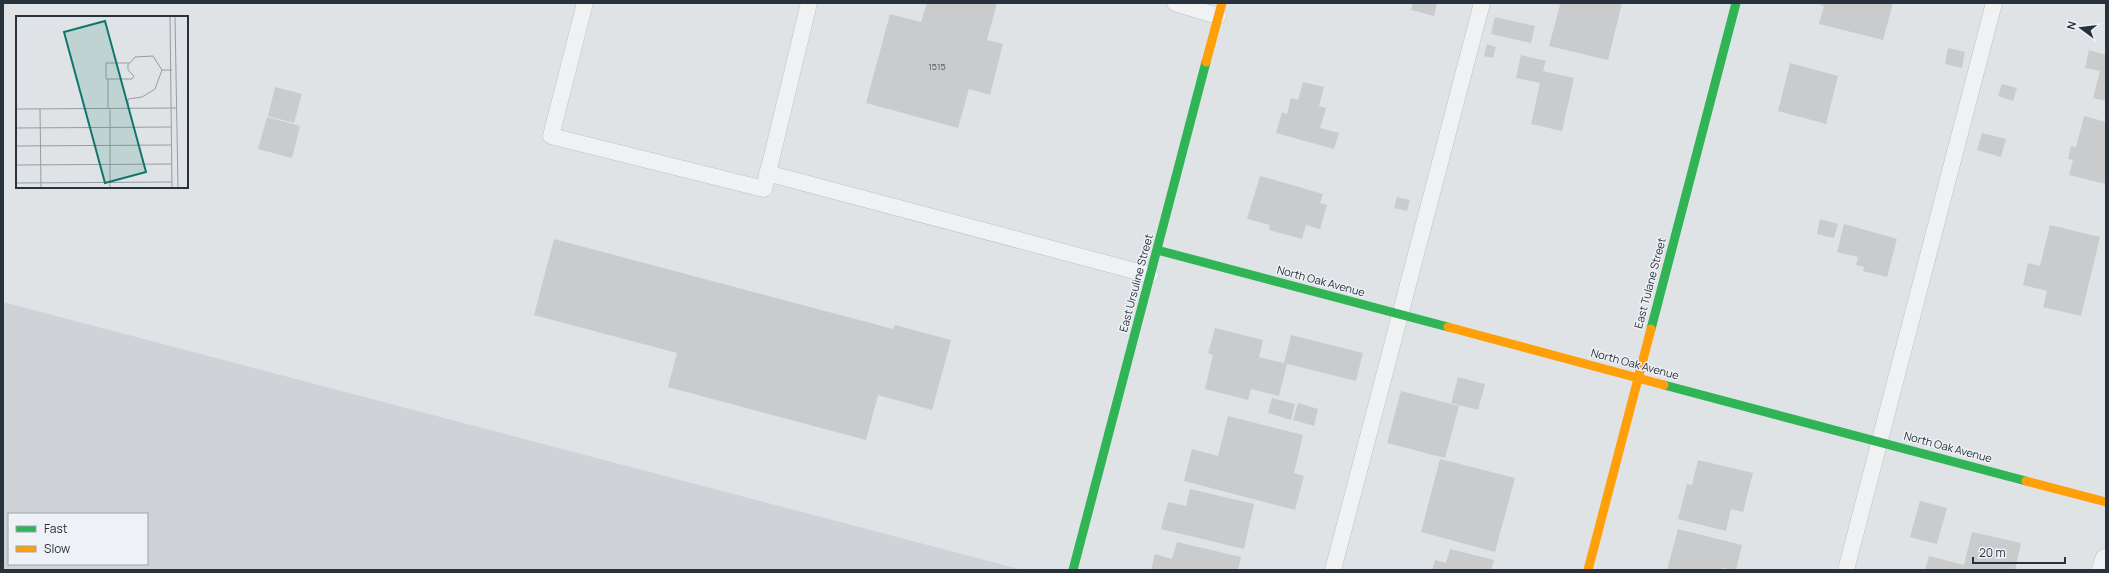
<svg xmlns="http://www.w3.org/2000/svg" width="2109" height="573" font-family="Manrope,sans-serif">
<style>
.built{fill:#cfd3d8;fill-rule:evenodd}
.building{fill:#c9cbcd}
.lines{fill:none;stroke-linecap:round;stroke-linejoin:round}
.lane-casing{stroke:#bec1c3;stroke-width:17}
.street-casing{stroke:#bec1c3;stroke-width:23}
.lane{stroke:#f0f1f2;stroke-width:16}
.street{stroke:#f0f1f2;stroke-width:22}
.fast{stroke:#30b455;stroke-width:9}
.slow{stroke:#ff9f0a;stroke-width:9}
.labels{text-anchor:middle;stroke-width:3;stroke-linejoin:round;paint-order:stroke}
.number-label{font-size:9px;fill:#515962}
.street-label{font-size:11px;fill:#28323d;stroke:#eef1f5}
.inset-road{fill:none;stroke:#969ca2;stroke-width:1}
.view{fill:#0f766e;fill-opacity:0.15;stroke:#0f766e;stroke-width:2}
.inset-edge{fill:none;stroke:#28323d;stroke-width:2}
</style>
<rect width="100%" height="100%" fill="#e0e3e5"/>
<path class="built" d="M3,302L1023,570H3ZM9,514H147V564H9Z"/>
<path class="building" d="M927,3H997L987,40L1003,44L990,95L969,89L958,128L866,103L890,14L921,22Z
M1413,3H1437L1434,16L1411,10Z
M1553,3H1622L1608,60L1549,46L1560,5Z
M1821,3H1893L1883,40L1819,24L1824,6L1820,5Z
M1495,17L1535,26L1531,43L1491,34Z
M1487,44L1496,47L1493,58L1484,56Z
M1948,48L1965,52L1962,68L1945,64Z
M2089,50L2106,55V101L2093,98L2100,71L2085,68Z
M1521,55L1546,61L1543,71L1574,78L1562,131L1531,124L1540,83L1516,78Z
M1790,63L1838,76L1826,124L1778,111Z
M1303,82L1324,87L1319,106L1326,108L1320,128L1339,133L1334,149L1276,133L1282,112L1287,114L1291,98L1298,100Z
M2002,84L2017,88L2013,101L1998,96Z
M275,87L302,94L294,123L268,116Z
M2084,116L2106,122V184L2069,175L2073,160L2068,159L2071,146L2076,147Z
M267,117L300,126L292,158L258,149Z
M1982,133L2006,139L2001,157L1977,150Z
M1260,176L1323,194L1320,203L1327,205L1320,229L1306,225L1302,239L1269,230L1270,225L1247,219Z
M1397,197L1410,200L1407,211L1394,208Z
M1820,219L1838,224L1834,238L1817,234Z
M1844,224L1897,239L1887,277L1863,271L1864,267L1856,265L1858,257L1837,252Z
M2050,225L2100,237L2081,316L2043,307L2047,291L2023,285L2028,263L2040,266Z
M554,239L893,329L895,325L951,340L932,410L878,395L866,440L668,387L677,353L534,315Z
M1215,328L1263,340L1259,357L1287,364L1279,396L1251,389L1248,400L1205,389L1213,355L1208,353Z
M1291,335L1363,353L1356,381L1284,363Z
M1458,377L1485,384L1478,410L1451,403Z
M1401,391L1459,406L1445,458L1387,443Z
M1272,398L1295,404L1291,420L1268,413Z
M1298,403L1318,409L1314,426L1293,420Z
M1228,416L1303,435L1294,473L1304,476L1295,510L1184,481L1192,449L1218,456Z
M1440,459L1515,478L1495,552L1421,532Z
M1698,460L1753,473L1743,512L1731,509L1726,531L1678,519L1687,484L1692,485Z
M1190,489L1254,504L1244,549L1161,529L1168,502L1186,506Z
M1920,501L1947,508L1937,544L1910,537Z
M1678,529L1742,545L1736,570L1722,568V570H1667Z
M1972,532L2021,543L2015,570H1925L1929,556L1964,565Z
M1177,542L1241,557L1238,570H1151L1155,554L1172,559Z
M1450,549L1494,560L1491,570H1432L1435,560L1446,563Z"/>
<g class="lines">
<defs>
<path id="lane" d="M585,3L551,136L764,189L809,3
M1175,3L1218,16
M767,173L1150,275
M1333,570L1482,3
M1846,570L1994,3"/>
<path id="street" d="M2103,570L2106,560"/>
</defs>
<use href="#lane" class="lane-casing"/>
<use href="#street" class="street-casing"/>
<use href="#lane" class="lane"/>
<use href="#street" class="street"/>
<path class="fast" d="M1157,250L1448,327
M1651,329L1736,3
M1664,385L2026,481
M1073,570L1206,62"/>
<path class="slow" d="M1206,62L1222,3
M1448,327L1664,385
M2026,481L2106,502
M1588,570L1651,329"/>
</g>
<g class="labels">
<g class="number-label">
<text x="937" y="70">1515</text>
</g>
<g class="street-label">
<text transform="translate(1321 281) rotate(15)" y="4">North Oak Avenue</text>
<text transform="translate(1136 283) rotate(-75)" y="4">East Ursuline Street</text>
<text transform="translate(1650 283) rotate(-75)" y="4">East Tulane Street</text>
<text transform="translate(1635 364) rotate(15)" y="4">North Oak Avenue</text>
<text transform="translate(1948 447) rotate(15)" y="4">North Oak Avenue</text>
</g>
</g>
<g transform="translate(16 16)">
<rect width="172" height="172" fill="#e0e3e5"/>
<path class="inset-road" d="M154,0L156,172M159,0L162,172M112,47V54L118,60L116,63H90V47H114L119,41L137,40L146,54H156M92,63V93M0,93L161,92M24,93L25,172M94,93V172M112,93V83L126,81L139,73L146,54M0,112L156,111M0,130L156,129M0,149L156,148M0,167L156,166"/>
<path class="view" d="M89,5L130,156L89,167L48,16Z"/>
<rect width="172" height="172" class="inset-edge"/>
</g>
<rect width="2109" height="573" fill="none" stroke="#28323d" stroke-width="8"/>
<rect x="8" y="513" width="140" height="52" fill="#eef1f5" stroke="#9fa5ab"/>
<rect x="16" y="526" width="20" height="6" fill="#30b455" stroke="#9fa5ab"/>
<text x="44" y="533" font-size="12" fill="#28323d">Fast</text>
<rect x="16" y="546" width="20" height="6" fill="#ff9f0a" stroke="#9fa5ab"/>
<text x="44" y="553" font-size="12" fill="#28323d">Slow</text>
<g transform="translate(2081 28) rotate(285)" stroke="#eef1f5" stroke-width="3" paint-order="stroke">
<path d="M0-3L7 15L0 10L-7 15Z" fill="#28323d"/>
<text y="-6" font-size="11" font-weight="bold" text-anchor="middle" fill="#28323d">N</text>
</g>
<path d="M1973 557v6h92v-6" fill="none" stroke="#28323d" stroke-width="2"/>
<text x="1979" y="557" font-size="12" fill="#28323d" stroke="#eef1f5" stroke-width="3" paint-order="stroke">20 m</text>
</svg>
